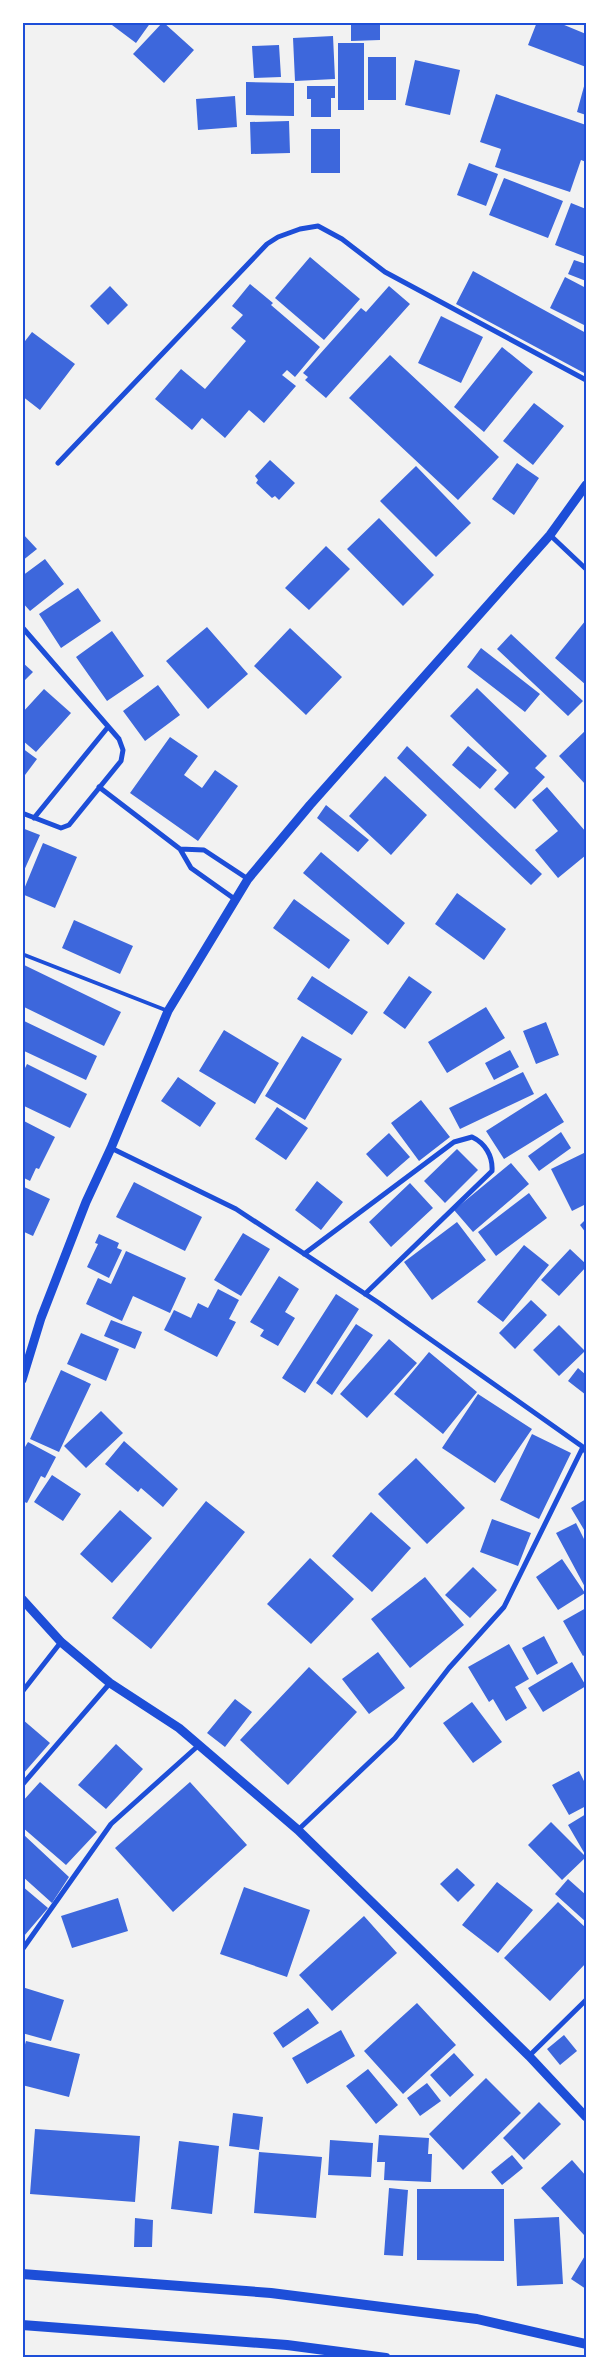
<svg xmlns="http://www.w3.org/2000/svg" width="609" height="2380" font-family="Montserrat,sans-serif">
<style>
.building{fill:#3d67dc}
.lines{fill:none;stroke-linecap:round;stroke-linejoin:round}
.service{stroke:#1d4ed8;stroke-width:4}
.minor{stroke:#1d4ed8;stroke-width:5}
.tertiary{stroke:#1d4ed8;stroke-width:9}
.secondary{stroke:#1d4ed8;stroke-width:10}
.neatline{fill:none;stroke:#1d4ed8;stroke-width:2}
</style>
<rect width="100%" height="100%" fill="#f2f2f2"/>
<path class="building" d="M108,22H151L136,43Z
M163,22L194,50L164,83L133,54Z
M351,22H380V40L351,41Z
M537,22H557L586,34V67L528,45Z
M333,36L335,79L295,81L293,38Z
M338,43H364V110H338Z
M279,45L281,77L254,78L252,46Z
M368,57H396V100H368Z
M415,60L460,70L450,115L405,105Z
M586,79V115L577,112Z
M246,82L294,83V116L246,115Z
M307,86H335V98H331V117H311V99H307Z
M496,94L586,125L584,139L586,140V162L581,160L570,192L495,167L501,149L480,142Z
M235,96L237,127L198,130L196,99Z
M289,121L290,153L251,154L250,122Z
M311,129H340V173H311Z
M469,163L498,174L486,206L457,195Z
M504,178L563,201L548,238L489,215Z
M571,203L586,209V257L555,245Z
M310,257L360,299L324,340L275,298Z
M574,260L586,264V281L568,274Z
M473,271L586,333V374L456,304Z
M565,277L586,288V326L550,308Z
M250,284L273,303L271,305L320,347L295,377L287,370L282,375L296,386L264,423L249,410L225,438L202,418L192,430L155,399L181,369L205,389L246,341L231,328L243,315L232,306Z
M110,286L128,305L108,325L90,306Z
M389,286L410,304L326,398L305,380L308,377L303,373L361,308L366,312Z
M441,316L483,337L461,383L418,363Z
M32,332L75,364L40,410L22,396V345Z
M502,347L533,372L484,432L454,407Z
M390,355L499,457L458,500L349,398Z
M534,403L564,426L533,465L503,441Z
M270,460L295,483L279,500L275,496L272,498L256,483L258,480L255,476Z
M517,463L539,478L514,515L492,499Z
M416,466L471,523L436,557L380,501Z
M379,518L434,575L403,606L347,549Z
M22,533L37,549L22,561Z
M326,546L350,569L309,610L285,588Z
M45,559L64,584L30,611L22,602V576Z
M78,588L101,621L61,648L39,614Z
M586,620V685L555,658Z
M207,627L248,674L208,709L166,661Z
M290,628L342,677L306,715L254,666Z
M112,631L144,676L107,701L76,657Z
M511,634L583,701L568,716L497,649Z
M481,648L540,694L525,712L467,667Z
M22,662L33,672L22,683Z
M158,685L180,715L145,741L123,711Z
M477,688L547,756L535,768L545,777L515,809L494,789L509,773L450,716Z
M44,689L71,713L36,752L22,740V713Z
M586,730V785L559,756Z
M170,737L198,756L184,775L202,788L215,770L238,786L198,841L130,793Z
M407,746L542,874L531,885L397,758Z
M468,746L497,770L480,789L452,765Z
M22,748L37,759L22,779Z
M385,776L427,815L391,855L349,816Z
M547,787L586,832V855L558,878L535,850L558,831L532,800Z
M326,805L369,840L358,852L317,818Z
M22,828L40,835L22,875Z
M43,843L77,857L55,908L22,894Z
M321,852L405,923L388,945L303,873Z
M457,893L506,929L484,960L435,924Z
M294,899L350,940L329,969L273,928Z
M74,920L133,946L120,974L62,948Z
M22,964L121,1012L104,1046L22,1006Z
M312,976L368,1012L352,1035L297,999Z
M409,976L432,992L405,1029L383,1013Z
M486,1007L505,1038L447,1073L428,1042Z
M22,1020L97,1056L86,1080L22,1050Z
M546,1022L559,1055L536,1064L523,1031Z
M224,1030L279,1063L255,1104L199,1071Z
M302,1036L342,1059L305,1120L265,1096Z
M510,1050L519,1067L494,1080L485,1063Z
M27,1064L87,1094L70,1128L22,1105V1074Z
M523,1072L534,1094L460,1129L449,1108Z
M178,1077L216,1103L200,1127L161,1101Z
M546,1093L564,1122L504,1159L486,1131Z
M421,1100L450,1137L419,1161L391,1123Z
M277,1107L308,1128L286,1160L255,1139Z
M22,1120L55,1137L39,1169L36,1168L30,1181L22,1177Z
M561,1132L571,1148L539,1171L528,1156Z
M389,1133L410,1157L387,1177L366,1154Z
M457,1149L478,1170L445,1203L424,1181Z
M586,1152V1204L572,1211L551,1169Z
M511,1163L529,1184L473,1232L454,1210Z
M317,1181L343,1202L321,1230L295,1210Z
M134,1182L202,1217L185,1251L116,1217Z
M410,1183L433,1208L391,1247L369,1222Z
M22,1186L50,1199L33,1236L22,1231Z
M529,1193L547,1218L496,1256L478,1232Z
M586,1219V1233L580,1225Z
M457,1222L486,1260L432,1300L404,1262Z
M243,1233L270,1249L241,1296L214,1280Z
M99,1234L119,1243L117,1248L122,1250L109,1278L87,1267L98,1244L95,1243Z
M524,1245L549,1265L503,1322L477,1302Z
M570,1249L586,1264V1267L559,1296L541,1280Z
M126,1251L186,1278L170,1313L133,1296L122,1321L86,1304L98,1278L111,1284Z
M279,1276L299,1289L285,1312L295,1318L278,1346L260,1336L264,1330L250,1322Z
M218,1289L239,1300L229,1319L236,1322L217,1357L164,1330L174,1310L191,1318L198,1303L208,1308Z
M336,1294L359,1309L305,1393L282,1378Z
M531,1300L547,1315L515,1349L499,1333Z
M111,1320L142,1332L135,1349L104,1336Z
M356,1324L373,1335L332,1395L316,1383Z
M559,1325L585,1351L559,1376L533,1350Z
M81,1333L119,1349L106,1381L67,1364Z
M389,1339L417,1363L367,1418L340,1394Z
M429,1352L477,1392L443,1434L394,1394Z
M578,1368L586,1375V1395L568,1381Z
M61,1370L91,1384L59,1452L30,1439Z
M478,1394L532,1429L495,1483L442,1448Z
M101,1411L123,1433L86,1468L64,1446Z
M532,1434L571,1453L539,1519L500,1500Z
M124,1441L178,1489L163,1507L141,1488L138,1492L105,1464Z
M28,1442L56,1457L45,1478L41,1476L27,1503L22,1501V1452Z
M416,1458L465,1508L427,1544L378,1494Z
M52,1475L81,1494L63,1521L34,1502Z
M586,1499V1533L571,1508Z
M206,1501L245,1532L151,1649L112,1618Z
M120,1510L152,1538L112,1583L80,1554Z
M371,1512L411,1548L372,1592L332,1556Z
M492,1519L531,1533L518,1566L480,1552Z
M576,1523L586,1543V1589L556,1533Z
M310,1558L354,1599L311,1644L267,1604Z
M562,1559L585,1593L558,1610L536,1577Z
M473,1567L497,1590L470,1618L445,1595Z
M425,1577L464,1625L410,1668L371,1619Z
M586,1608V1654L583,1656L563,1621Z
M544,1636L558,1663L537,1675L522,1648Z
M509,1644L529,1679L515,1687L527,1708L506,1721L493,1699L489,1702L468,1667Z
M378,1652L405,1688L369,1714L342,1679Z
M572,1662L586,1686L543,1712L528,1688Z
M309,1667L357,1712L288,1785L240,1740Z
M235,1699L252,1712L225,1747L207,1733Z
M472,1702L502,1742L473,1763L443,1723Z
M22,1719L50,1743L22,1775Z
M116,1744L143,1769L106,1809L78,1785Z
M579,1771L586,1785V1806L569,1815L552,1785Z
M40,1782L97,1832L66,1865L22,1827V1802Z
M190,1782L247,1845L173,1912L115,1848Z
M586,1814V1856L568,1825Z
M551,1822L586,1857L562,1880L528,1845Z
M24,1835L69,1877L52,1903L22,1876Z
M457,1868L475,1885L458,1902L440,1884Z
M568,1879L586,1895V1922L555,1894Z
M497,1882L533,1910L498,1953L462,1925Z
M22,1886L48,1908L24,1936L22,1935Z
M244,1887L310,1910L287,1977L220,1954Z
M118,1898L128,1931L72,1948L61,1916Z
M558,1902L586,1928V1963L550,2001L504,1958Z
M364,1916L397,1953L332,2011L299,1975Z
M22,1987L64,2000L51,2041L22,2033Z
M417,2003L456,2045L403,2094L364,2051Z
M308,2008L319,2023L283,2048L273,2033Z
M341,2030L355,2056L307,2084L292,2058Z
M564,2035L577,2051L560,2065L547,2049Z
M26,2041L80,2054L69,2097L22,2085V2055Z
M454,2053L474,2075L450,2097L430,2075Z
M368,2069L398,2105L376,2124L346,2086Z
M486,2078L521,2113L463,2170L429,2134Z
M427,2083L441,2101L420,2116L407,2098Z
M539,2102L561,2124L524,2160L503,2138Z
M233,2113L263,2117L259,2150L229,2146Z
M35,2129L140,2136L135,2202L30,2194Z
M379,2135L429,2138L428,2154H432L431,2182L384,2180L385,2162H377Z
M330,2140L373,2143L371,2177L328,2175Z
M179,2141L219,2146L212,2214L171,2209Z
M259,2152L322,2157L316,2218L254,2213Z
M512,2155L523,2168L502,2185L491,2172Z
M572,2160L586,2176V2233L584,2235L541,2188Z
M389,2188L408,2190L403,2256L384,2255Z
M417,2189H504V2261L417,2260Z
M559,2217L563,2284L517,2286L514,2219Z
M135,2218L153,2220L152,2247H134Z
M586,2254V2289L571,2279Z"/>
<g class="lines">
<path class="service" d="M22,954L168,1011"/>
<path class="minor" d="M58,463L267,244L278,237L300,229L318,226L342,239L385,272L586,380
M550,535L586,569
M22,627L119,739L123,750L121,761L69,825L61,828L22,813
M99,787L180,849L191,868L236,900
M34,818L108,727
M180,849L204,850L248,879
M111,1148L236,1209L379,1303L583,1447L586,1452
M304,1254L454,1142L472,1137C485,1143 493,1156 492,1171L365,1294
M22,1692L61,1642
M22,1785L110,1683
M298,1830L395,1738L449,1668L504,1607L583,1447
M22,1950L111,1824L199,1745
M529,2056L586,2000"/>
<path class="tertiary" d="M22,1380L41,1318L86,1202L111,1148L168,1011L248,879L310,805L550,535L586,485
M22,1599L61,1642L110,1683L179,1728L298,1830L529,2056L586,2117"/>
<path class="secondary" d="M22,2274L271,2293L477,2319L586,2344
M22,2325L287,2345L386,2358"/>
</g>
<rect width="609" height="2380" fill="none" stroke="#ffffff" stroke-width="48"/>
<rect x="24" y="24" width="561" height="2332" class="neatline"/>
</svg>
